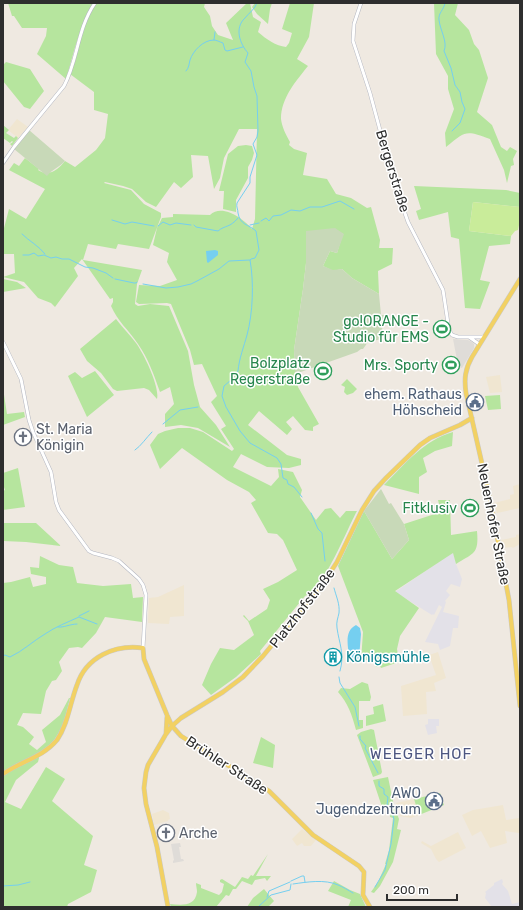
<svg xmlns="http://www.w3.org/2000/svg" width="523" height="910" font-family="Rubik,sans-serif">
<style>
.industrial{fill:#e3e1e8}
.education{fill:#f0e6d1}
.green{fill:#b6e59e}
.cemetery{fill:#c8d9b8}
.pitch{fill:#c9ec9a}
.plaza{fill:#dfdcd8}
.water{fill:#75cff0}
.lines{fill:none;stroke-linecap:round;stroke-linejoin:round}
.stream{stroke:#75cff0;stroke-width:1}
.minor-casing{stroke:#b4b7c1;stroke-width:4}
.major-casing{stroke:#c9c9c9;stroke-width:5}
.minor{stroke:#fff;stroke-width:3}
.major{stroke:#f2d163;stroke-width:4}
.labels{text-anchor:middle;stroke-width:3;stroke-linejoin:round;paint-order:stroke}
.street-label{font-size:14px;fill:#2e2e2e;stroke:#fff}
.leisure-label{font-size:14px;fill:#27864d;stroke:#fff;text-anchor:end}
.service-label{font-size:14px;fill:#4e5e75;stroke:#fff;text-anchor:end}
.worship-label{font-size:14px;fill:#5b616d;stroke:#fff;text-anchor:start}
.culture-label{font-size:14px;fill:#0d838f;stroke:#fff;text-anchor:start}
.neighbourhood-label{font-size:15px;letter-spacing:1px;fill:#4d5680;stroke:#fff}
</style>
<rect width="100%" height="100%" fill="#efe9e1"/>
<path class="industrial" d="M453,552L456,564L462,579L460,587L451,584L446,591L450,595L445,601L446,602L443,612L459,616L458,628H453L450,646L440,650L438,644L425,642L442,607L439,605L434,615L433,614L432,615L395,592Z
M428,719H439V726H436L437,733L428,735L425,725L428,724Z
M502,879L503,882L502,884L508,891L512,904L520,902V907H492L485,898L486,893L485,892L494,885V883Z"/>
<path class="education" d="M17,119L28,127L18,138L8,130Z
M500,375L502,392L490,393L486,377Z
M520,484V508L497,513L494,503L510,499V495L514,494L513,486Z
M520,534V544L513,548L512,547L503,548L501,540L516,537V535Z
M184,585V616L170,617L169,624L148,623L149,598L158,597Z
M438,652L446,678L434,683L436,691L426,692L427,714L403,716L401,686L436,675L429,655Z
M414,799L419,815L411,818L400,816L401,813L397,808L396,803Z
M503,805L506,820L519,818V833L505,831L507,843L490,848L481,831L472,836L462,815L473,810Z
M163,810L169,813L170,819L168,820V821L154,825L152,814Z
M302,829L316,840L311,846H304L302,843L297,846L292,839Z
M458,832L466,848L439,862L436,859L431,849L421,843L422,841L431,846Z"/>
<path class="green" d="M8,3H94C79,26 74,53 66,79L37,54L46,36L47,28H22L14,16H12Z
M96,3H205L204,7L210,16L212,26L218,35L233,40L226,23L247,3H250L253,17L261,22L258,32C266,39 276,46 286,47L289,43L292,33L282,29L290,3H314L309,37L297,59L308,66C296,81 281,98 281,119C282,127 286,135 290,142L289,145L294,149L307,153L303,175L327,179L336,194L351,198L367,208L371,207L380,240L379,248H393L392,264L378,271L379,294L352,278L342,269L333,271L323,266L330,251L337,253L343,233L306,263L303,289L294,350L296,378L298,387L319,424L313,427V431L305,430L293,416L286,422L292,429L287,435L259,411L248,425L287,455L301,459V465L289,468L267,467L241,454L233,467L271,486L279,477L278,469L293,472L302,490L300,497L316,520L325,509L331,508L340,518L346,511H357C347,529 323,591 305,596L260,651L261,654L236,677L211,695L202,685L211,664L220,648L234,650L254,635L248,621L243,616L244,615L249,621L267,609L270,600L263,589L278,582L297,570L283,540L277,534L268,533L251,503L256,500L249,492L227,480L182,448L160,469L150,445L158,434L165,431L178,428H190L203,432L232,451L234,449L221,429L226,426L211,402L217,396L202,364L194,365L190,350L171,304L167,303L139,304L136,302L139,285L160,286L177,280L167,262L169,253L153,245L157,228L162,218L173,217V214L210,215C222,203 244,219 252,229L255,219L257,129H239L224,158L220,178L214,189L208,156L191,155L193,177L181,188L174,182L156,207L146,202L132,189L123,186L105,182L104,183L131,190L144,204L161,213V217L149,249L118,244L116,249L88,244L83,260L142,270L137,284L135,304L138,306L150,304L169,306L188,351L194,385L200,407L216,425L230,447L198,428L181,425L165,427V414L174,404L170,387L160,392C154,375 148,358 138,344C128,329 118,322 111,306L113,302V298L110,299L82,259L74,268L78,276L55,307L51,303L38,298L24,282L3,277L15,273L14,254H3V232L9,209L26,219L45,189L9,170L14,163L19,166L25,158L39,169L38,170C49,177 58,170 65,161L75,167L96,150L105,138L108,114L94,110V92L70,74L88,15Z
M255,3H272L270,9L268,24L257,14L252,7Z
M434,3H458L455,15L469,30L474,44L479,50L488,78L477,112L492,125L501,147L507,151L510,147L517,151L513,159L514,165L511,166L507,183L504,170L490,139C465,130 466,131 446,147L445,133L454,109L448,89V76L436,54Z
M6,62L30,69L44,91L30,109L24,107L3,81V65Z
M3,125L9,130L6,133L14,138L16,136L18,138L12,146L10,144L13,142L12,141L10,143L3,138Z
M246,145L252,146L254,153L252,160L248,167V178L236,200V212L223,209L224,191H219L228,154L238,146Z
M414,186L506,190L520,193V207L473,202L469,231L511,236L510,244L489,246L480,280L490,282L480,309L465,308L459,239L451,237L448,212L419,220L416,211L421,209Z
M3,279L17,282L26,288L3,292Z
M116,319C122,327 130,335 136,343C144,354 160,387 157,399L149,390L144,388L117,391L113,389L101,373L87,361L80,349Z
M95,371L114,395L87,417L68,376L75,372L82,378Z
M347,379L357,389L353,393L347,395L344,392L345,387L341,385Z
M3,388L7,414L24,412L25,417L3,425Z
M500,395L501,409L488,410L485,396Z
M453,432L452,446L435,451L423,458L427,472L419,477V494L384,485C405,464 424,440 453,432Z
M18,468L25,507L3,510V491L5,490L3,484V473Z
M438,500H450L451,535L477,531C479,554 474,553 456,564L453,553L395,591L419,608L400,636L397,649L399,662L381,668L380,666L376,667L373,659L361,661L363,632L338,566L364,511L392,559L409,540L404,524L441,512Z
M3,523H36L61,546L26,542L3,541Z
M40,556L59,565L73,567L77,583L103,586L131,584L133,598L143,597L142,622L105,617L96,633L82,648L78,647L69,648L59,662L62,671L56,680L52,681L46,691L41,714L23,713L17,725L23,727L34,737L29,744L37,750L46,742L42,730L60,715L69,698H70C64,723 61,739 38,754L39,758L38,762L16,780L5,802L21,809L46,767L65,779L52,801L93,836L84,865L97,870L91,892L68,904L67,907H3V583L11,582L30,577L33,587L46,584V577L31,574L30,567L39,568Z
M362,682L368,684L371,697L370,701H359V720H363V728L356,730C352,715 348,703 338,692L341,688L350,689Z
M383,704L386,721L366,726V716L374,714L373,707Z
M371,729L374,730L382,772L381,774L373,777L357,735L361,732Z
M261,737L275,745L273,768L253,763Z
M388,777L394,806L399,819L397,829L401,830L393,862L380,886L374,893L371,892L378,882L386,864H385L389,850L393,818L390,817L391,812L388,811L389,808L382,807L373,780Z
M440,793L444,805L419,815L414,799Z
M268,854L256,876H271L267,881L265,878L255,880L252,885L242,881L236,889H233L229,896L226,895L216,907H171L170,904C181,905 195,907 197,892C197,889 196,886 196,883L201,885V888L219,895L222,892L224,884L220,882V880L222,879L235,887L242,877L248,879L251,875L253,876Z
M334,881L350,890L360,894L366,907H348L351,900L328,891Z
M264,889L274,901L268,907H247L253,898Z"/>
<path class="cemetery" d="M29,130L65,161C60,167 51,170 47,176L14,149Z
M335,228L344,234L337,253L330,251L323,266L333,270L342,269L352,278L379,294L381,315H384L385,319L398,318V319L385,321V325L382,326L383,339L372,341L371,343L368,342L363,349H361L357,352L295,374L294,350L303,289L306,263V231Z
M381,489L389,504L391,503L404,524L409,540L392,559L364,511Z"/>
<path class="pitch" d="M473,202L520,207V225H519L518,230L515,231L511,236L469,231Z"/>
<path class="plaza" d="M453,339L468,340L472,342L474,344V348L462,368L459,367L458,365Z
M180,843L181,847H179L181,859H183L184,861L173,863V861L174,860L171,844Z"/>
<path class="water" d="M215,250L218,251V255L208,263L207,262L206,251Z
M356,625L360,628L361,634L359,658L356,661L353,662L350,660L349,657C348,645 344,631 356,625Z"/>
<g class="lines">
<path class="stream" d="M257,3C255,9 249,13 245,18C234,28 240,44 248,53L245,62L251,71L254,87L257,96L258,131L257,137L253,144L257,155L250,177V183L237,203C236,207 238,209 238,213C240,225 248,224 256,231L259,250L255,258L251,259L250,260C254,282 253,313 247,335C244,346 239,359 238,371L236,374L233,375L231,380L224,386L222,396L226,407L240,431L250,443L277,458L281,464L283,478L287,480L288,484L294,487L302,497
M445,3C444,10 438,13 439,20C440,30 448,42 444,51L451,68L455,85L460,92L462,102L465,109L460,123L452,131
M214,40L215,32
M186,71C189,68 189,64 190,60C193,51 203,40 214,40C216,40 220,42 223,43L225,50L227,51L243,47
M112,220L125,224L132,222L154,226
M261,221L266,218L269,221L273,216L281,215L291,210L300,211L310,207H322L340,201L354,209
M194,225L196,227L218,231C225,225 230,228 238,218
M250,225L259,223
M158,226L163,222L170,225L176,223L191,225
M22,234C29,241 39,246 45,254
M23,255H29L34,253L38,256L44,255L51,258L56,257L62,259H69L85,267L93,268L106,273L113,278
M115,279L134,283H136L137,282
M143,284L166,288L178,287L191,284L199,280L219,269L229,261L250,260
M163,424L180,410L198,407
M135,450C141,446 146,438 152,432
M311,513L318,529L322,533L325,561
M334,588C336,596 340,604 339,613C338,618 336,622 337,628C339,643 345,654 340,671
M79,616L89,611
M58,627C63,628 70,624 77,624
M3,656L5,655L10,657C23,651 33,641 45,634C55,627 68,622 79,617L97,624
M339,677L340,683L355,707L359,726
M360,736V739L366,746L365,748L378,773
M291,881L302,876H304L305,882
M293,884C307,882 325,879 338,885C343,887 348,890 353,893
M3,886L18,885L30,882
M375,887L385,870L391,844L394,819L390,807L387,805L388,797L384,794V789L379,786V781
M267,897L269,891L290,882
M258,907L271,895L290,890L291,884"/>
<defs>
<path id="minor" d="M361,3L354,24L353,41L370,93L394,182L408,222L443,290L449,330L452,335L458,337H484
M3,163L14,147L64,86C78,60 77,29 95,3
M469,337L479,344
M3,342L21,379L29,420L33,432L51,472L56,502L59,510L89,551L93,553L112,558L119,561L139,579L143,585L146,595L143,648"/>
<path id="major" d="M520,279L472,357C465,369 464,379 466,393L490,499L509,600L520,706
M166,734L167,717
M3,774C21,761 42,758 57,740C68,724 70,703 77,685C86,657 115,644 143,648L144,659L167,715L172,726L181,736L269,791L313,835L359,866L364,872L363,895L370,907
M168,907L157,847L146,804L144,788L146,772L148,765L166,734L172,726L181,718L223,692L243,677L263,656L324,582L337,562L362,510L374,491L386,478L420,445L430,438L460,425L472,418"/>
</defs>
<use href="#minor" class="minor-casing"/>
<use href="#major" class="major-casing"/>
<use href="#minor" class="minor"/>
<use href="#major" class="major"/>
</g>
<defs>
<symbol id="stadium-ring" viewBox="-11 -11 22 22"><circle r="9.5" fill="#fff" stroke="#2e9e5b" stroke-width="1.5"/><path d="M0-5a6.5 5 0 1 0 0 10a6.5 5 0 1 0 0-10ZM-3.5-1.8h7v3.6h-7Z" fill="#2e9e5b"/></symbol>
<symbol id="civic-ring" viewBox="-11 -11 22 22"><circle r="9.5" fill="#fff" stroke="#5c6f8a" stroke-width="1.5"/><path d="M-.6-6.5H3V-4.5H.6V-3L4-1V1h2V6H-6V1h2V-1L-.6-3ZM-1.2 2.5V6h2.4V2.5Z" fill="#5c6f8a"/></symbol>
<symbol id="church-ring" viewBox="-11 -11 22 22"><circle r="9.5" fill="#fff" stroke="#6b7280" stroke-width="1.5"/><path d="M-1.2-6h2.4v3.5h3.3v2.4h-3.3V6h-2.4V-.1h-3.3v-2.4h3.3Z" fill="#6b7280"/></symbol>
<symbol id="building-ring" viewBox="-11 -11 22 22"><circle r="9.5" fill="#fff" stroke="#0f9aa8" stroke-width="1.5"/><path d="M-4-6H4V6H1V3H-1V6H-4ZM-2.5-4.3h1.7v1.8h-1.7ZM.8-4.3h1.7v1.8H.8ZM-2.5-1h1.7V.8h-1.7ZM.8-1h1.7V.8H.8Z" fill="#0f9aa8"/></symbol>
</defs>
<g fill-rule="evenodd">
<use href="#stadium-ring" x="432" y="319" width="20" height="20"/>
<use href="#stadium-ring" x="441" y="355" width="20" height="20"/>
<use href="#stadium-ring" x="313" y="361" width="20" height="20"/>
<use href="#civic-ring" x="465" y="392" width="20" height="20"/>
<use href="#church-ring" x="13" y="427" width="20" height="20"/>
<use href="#stadium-ring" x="460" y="498" width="20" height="20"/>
<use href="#building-ring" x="323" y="647" width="20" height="20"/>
<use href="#civic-ring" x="424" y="791" width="20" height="20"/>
<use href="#church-ring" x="156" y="823" width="20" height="20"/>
</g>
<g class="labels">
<g class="street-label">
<text transform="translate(393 171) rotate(73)" y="5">Bergerstraße</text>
<text transform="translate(494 524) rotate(79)" y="5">Neuenhofer Straße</text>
<text transform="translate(302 608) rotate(-52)" y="5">Platzhofstraße</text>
<text transform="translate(227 765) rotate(33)" y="5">Brühler Straße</text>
</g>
<g class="leisure-label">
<text x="429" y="326">go!ORANGE -<tspan x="429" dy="16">Studio für EMS</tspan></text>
<text x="310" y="368">Bolzplatz<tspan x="310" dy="16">Regerstraße</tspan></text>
<text x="438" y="370">Mrs. Sporty</text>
<text x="457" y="513">Fitklusiv</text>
</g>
<g class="service-label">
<text x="462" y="399">ehem. Rathaus<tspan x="462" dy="16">Höhscheid</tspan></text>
<text x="421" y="798">AWO<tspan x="421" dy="16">Jugendzentrum</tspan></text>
</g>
<g class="worship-label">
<text x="36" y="434">St. Maria<tspan x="36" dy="16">Königin</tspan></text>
<text x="179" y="838">Arche</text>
</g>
<g class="culture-label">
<text x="346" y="662">Königsmühle</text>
</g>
<g class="neighbourhood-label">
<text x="421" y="759">WEEGER HOF</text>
</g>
</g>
<rect width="523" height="910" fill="none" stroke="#2e2e2e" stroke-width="8"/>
<path d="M387 894v6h70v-6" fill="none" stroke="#2e2e2e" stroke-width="2"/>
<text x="393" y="894" font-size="12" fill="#2e2e2e" stroke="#ffffff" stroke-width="3" paint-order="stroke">200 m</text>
</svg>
